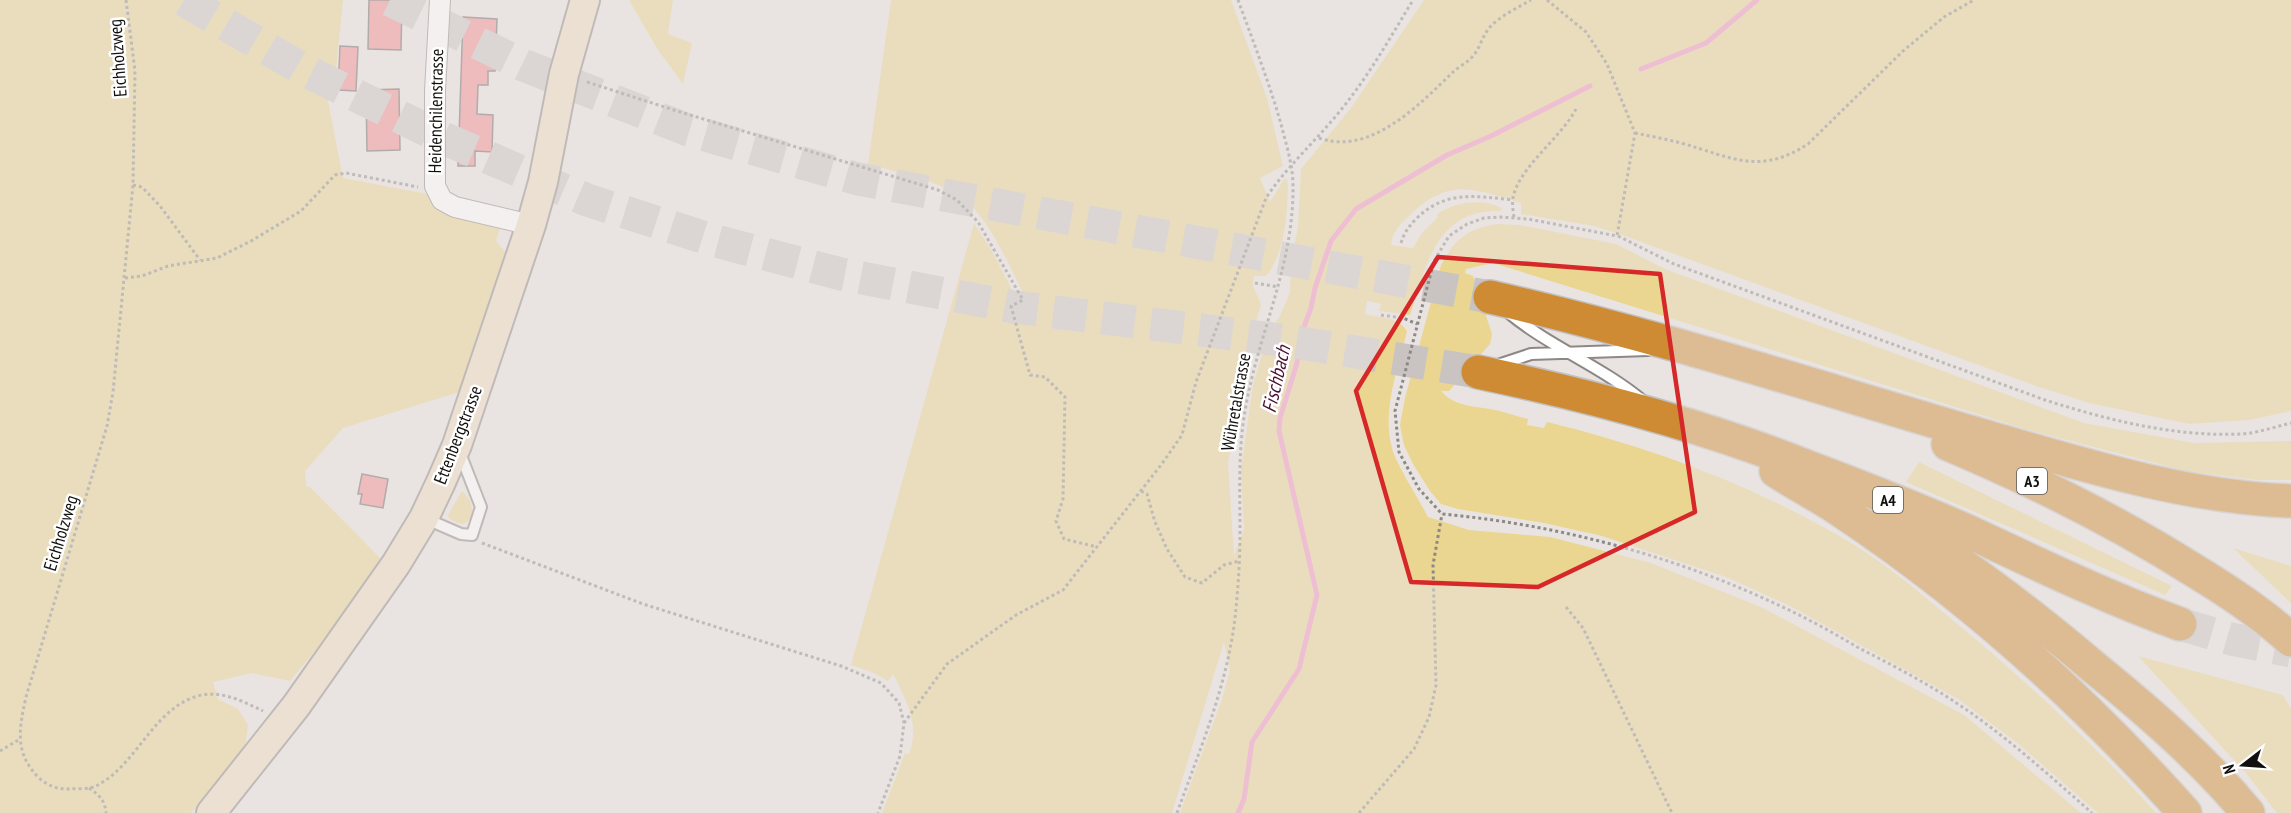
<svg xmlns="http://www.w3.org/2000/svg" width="2291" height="813" font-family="'PT Sans Narrow',sans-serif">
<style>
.green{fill:#ead690}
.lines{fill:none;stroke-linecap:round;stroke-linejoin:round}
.stream{stroke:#f393be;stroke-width:5}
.building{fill:#f48c91;stroke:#6d6868;stroke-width:1.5}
.highway-tunnel{stroke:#c9c4c2;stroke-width:33;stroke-dasharray:33 16;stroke-linecap:butt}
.lane-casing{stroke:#8d8886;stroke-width:14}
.street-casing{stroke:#8d8886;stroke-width:22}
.secondary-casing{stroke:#8d8886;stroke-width:32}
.highway-casing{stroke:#c1c1c1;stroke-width:36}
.path{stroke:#8c8986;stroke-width:3;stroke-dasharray:3 3;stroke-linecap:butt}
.lane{stroke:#fff;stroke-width:10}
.street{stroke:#fff;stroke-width:20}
.secondary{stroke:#f0dcc2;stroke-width:28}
.highway{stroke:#ce8b34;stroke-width:33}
.marked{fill:none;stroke:#d62828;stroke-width:4.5;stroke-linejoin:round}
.labels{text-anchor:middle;stroke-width:5;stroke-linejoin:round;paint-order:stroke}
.shield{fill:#fff;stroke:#585857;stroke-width:1.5}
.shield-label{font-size:16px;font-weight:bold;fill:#11100f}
.street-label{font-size:18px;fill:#11100f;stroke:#fff}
.water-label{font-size:20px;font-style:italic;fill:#4b1130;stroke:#fff}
</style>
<rect width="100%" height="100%" fill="#e9e4e1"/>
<path class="green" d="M0,0H343L336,70H322L343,178L427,194L446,211L500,228L496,241L505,252L463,391L343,428L305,471L306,486L310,487L383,561L348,611L290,681L252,673L213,682L218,699L238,709L248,725L245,749L191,813H0Z
M629,0H673L668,34L692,43L683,84L658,50Z
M891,0H1231L1267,98L1283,166L1260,178L1270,202L1284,179H1287L1288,187C1287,216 1285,253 1266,276H1254L1253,286L1261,304L1244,365L1228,463L1234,556L1244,529L1241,470L1253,385L1268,334L1280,316L1290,292L1291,261L1298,227L1301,169L1351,108L1424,0H2291V411L2249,420L2189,424L2089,403L2039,387L1625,236L1594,226L1521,214V203C1476,189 1448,177 1410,215C1401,224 1392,231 1391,245L1413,248L1422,233L1438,217L1437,214C1456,202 1481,198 1502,208L1500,211C1436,209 1426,266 1410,315L1379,311L1381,304L1367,301L1365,314C1378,318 1398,316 1407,331C1397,374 1376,423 1399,465C1408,483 1419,500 1428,517L1469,530L1550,537L1651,563L1761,607L1964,715L2081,813H1180L1222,699L1230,670L1224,642L1172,813H882L905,753L909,754C920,723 907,702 893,674L888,681L874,673L851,665L974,223L992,251L1019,303L1026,299C1009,266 988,212 955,193C928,178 896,172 868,164Z
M1496,224L1520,225L1616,244L1665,269L2084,423L2194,443L2291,441V480H2257L2186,471L2036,432L1493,263L1466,269L1465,273L1473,276L1492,334L1490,344L1449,391H1441C1454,406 1472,406 1490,409C1502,411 1515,416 1528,419L1527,425L1544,428L1547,422C1646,446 1745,482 1834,533C1878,557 1917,590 1955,622C2026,681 2094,744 2156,813H2098L2016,742L1958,699L1792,607L1726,577L1602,536L1544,523L1458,509L1441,504L1430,491L1413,464L1404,445L1400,425L1405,398L1441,265C1456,238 1466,230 1496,224Z
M1919,462L2172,586L2165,595L1906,482Z
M462,491C481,507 471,535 449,518L448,515Z
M2233,548L2291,566V603Z
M2138,656L2283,695L2291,709V813H2277L2245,772Z"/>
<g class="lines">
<path class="stream" d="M1641,69L1706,43L1757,0
M1238,813L1244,799L1252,742L1299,669L1317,595L1279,431L1280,418L1297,363L1301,335L1311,308L1315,288L1331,241L1356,209L1447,155L1491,136L1590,86"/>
</g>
<path class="building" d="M369,0H402L401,50L368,49Z
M463,17L497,19L495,71H488V85H478L477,114L493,115L492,152L475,151V166H458Z
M340,46L358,47L356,91L338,90Z
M399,89L400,150L367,151L366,90Z
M362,474L388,479L383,508L360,504L362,494H358Z"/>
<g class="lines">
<path class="highway-tunnel" d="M184,0L304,70L443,138L587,200L712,240L841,274L1014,307L1282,340L1478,372
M390,0L523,65L688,130L858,179L1490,297
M2180,624L2231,639L2291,651"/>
<defs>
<path id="lane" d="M1509,313C1550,347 1601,366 1643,401
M1495,366L1531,354L1648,350
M424,518L461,534L472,535L481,507L460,453"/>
<path id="street" d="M440,0L435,91V186L442,200L455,207L531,225"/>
<path id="secondary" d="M211,813L296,706L396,564L424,518L441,482L457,445L531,225L543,182L564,74L585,0"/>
<path id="highway" d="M1490,297C1649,333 1804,383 1960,429C2068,460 2178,497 2291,501
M1478,372C1587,395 1696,423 1800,464C1860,487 1922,510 1980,537C2046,568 2111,599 2180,624
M1948,444C2033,480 2116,521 2195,571C2228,591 2263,614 2291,640
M1776,471C1798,485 1821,497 1843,512C1969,596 2084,700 2185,813
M1887,516C1961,560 2030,613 2096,669C2150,713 2203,759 2248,813"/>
</defs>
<use href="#lane" class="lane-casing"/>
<use href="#street" class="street-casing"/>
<use href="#secondary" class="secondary-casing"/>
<use href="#highway" class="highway-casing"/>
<path class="path" d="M126,0L135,71L133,185L113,392L107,426L26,697C19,729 14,753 39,778C48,786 57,789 68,789C77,788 88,790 96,786C138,765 154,705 202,695C224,691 244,702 263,711
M1547,0L1586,32L1607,64L1635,133L1617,236L1528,219L1500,217L1484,218L1467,224L1449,236L1434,261L1395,411L1399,452L1419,489L1442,514C1562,525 1682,558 1791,611C1814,622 1837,635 1859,648C1892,665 1927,683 1958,704C2006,736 2049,775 2092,813
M587,82L677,111L938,190L957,200L978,222L1023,300L1011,306L1030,375L1045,377L1065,397L1063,499L1056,521L1064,539L1097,547
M1635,133C1650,136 1666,139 1681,143C1731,157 1759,176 1808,144L1903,51L1944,17L1974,0
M1319,138C1370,156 1418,106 1452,73C1458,67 1467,63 1473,56C1480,48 1482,37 1489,28C1500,16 1517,8 1531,0
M133,185L142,187L160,206L200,260
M1514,217C1513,211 1512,204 1513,198C1518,168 1561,138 1576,109
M1618,236L1674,264L2045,400C2108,420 2174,437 2241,434C2258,433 2274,427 2291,423
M1401,243C1404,233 1409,226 1416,219C1445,190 1475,196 1513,200
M125,278L142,276L168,266L217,258L251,241L301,211L335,175L346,173L418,187
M1255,283L1279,287
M1381,315L1403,318L1417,324
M1141,491L1147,494L1155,522L1167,549L1185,577L1202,583L1224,565L1239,561
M482,543L643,604L841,666L881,683L899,703L904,723L900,756L878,813
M1566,607L1583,628L1672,813
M904,723L947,664L1016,615L1063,590L1161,465L1182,435L1196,382L1266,198C1287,166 1316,141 1340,111C1368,77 1390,38 1413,0
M0,751L20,739
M89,788C99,795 105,800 106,813
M1177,813C1200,749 1227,686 1235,618C1238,590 1240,561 1240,533C1240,491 1238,452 1245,411C1258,333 1294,266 1293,186C1293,165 1286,144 1281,124C1269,82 1253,41 1238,0
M1359,813L1414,749L1429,717L1436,685L1433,565L1442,514"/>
<use href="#lane" class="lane"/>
<use href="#street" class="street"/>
<use href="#secondary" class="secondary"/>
<use href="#highway" class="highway"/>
</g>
<path d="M0 0H2291V813H0ZM1438,257L1660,274L1695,512L1538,587L1411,582L1356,391Z" fill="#e9e4e1" fill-opacity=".55" fill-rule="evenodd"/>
<path class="marked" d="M1438,257L1660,274L1695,512L1538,587L1411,582L1356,391Z"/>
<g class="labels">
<g class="shield">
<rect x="2017" y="468" width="30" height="26" rx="4.5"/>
<rect x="1873" y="487" width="30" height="26" rx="4.5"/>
</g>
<g class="shield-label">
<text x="2032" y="487">A3</text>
<text x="1888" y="506">A4</text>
</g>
<g class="street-label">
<text transform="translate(118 58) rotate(-94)" y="6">Eichholzweg</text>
<text transform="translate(436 111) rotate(-89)" y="6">Heidenchilenstrasse</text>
<text transform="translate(1236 402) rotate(-80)" y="6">Wühretalstrasse</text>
<text transform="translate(458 435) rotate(-69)" y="6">Ettenbergstrasse</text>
<text transform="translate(61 533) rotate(-73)" y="6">Eichholzweg</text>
</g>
<g class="water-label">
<text transform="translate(1276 379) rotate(-77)" y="7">Fischbach</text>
</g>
</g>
<g transform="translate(2243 765) rotate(253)" stroke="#ffffff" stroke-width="4.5" paint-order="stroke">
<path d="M0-4.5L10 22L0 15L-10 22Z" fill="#11100f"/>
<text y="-9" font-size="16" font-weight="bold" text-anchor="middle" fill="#11100f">N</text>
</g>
</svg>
